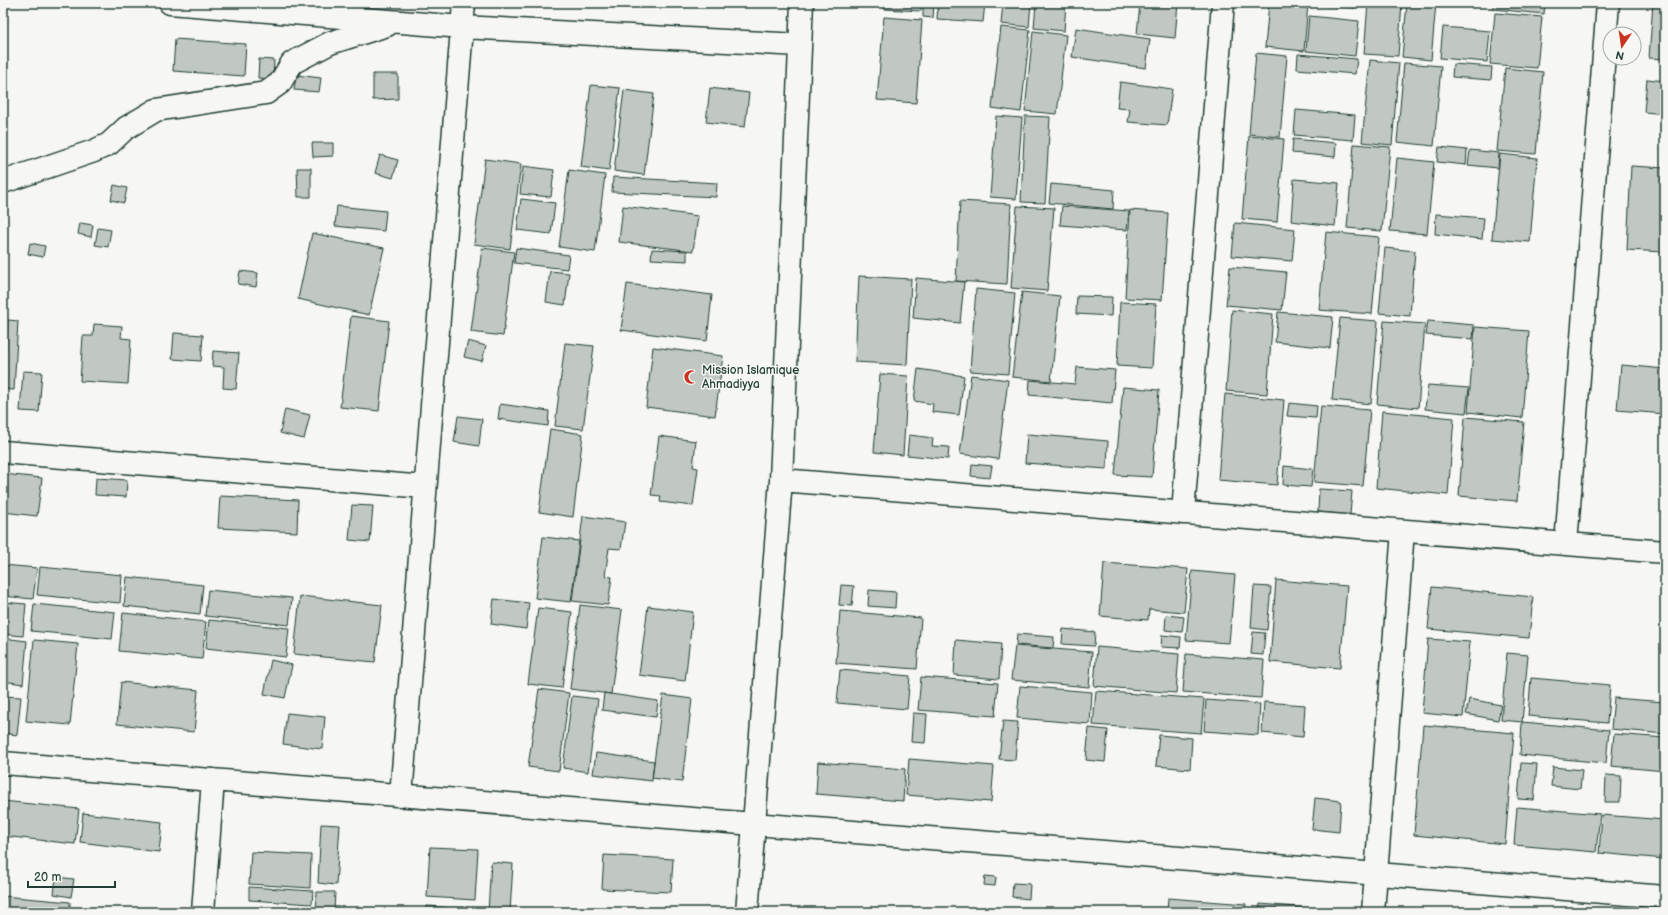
<svg xmlns="http://www.w3.org/2000/svg" width="1668" height="915" font-family="'Balsamiq Sans',sans-serif">
<style>
.building{fill:#c1c8c3;stroke:#1f3d34}
.lines{fill:none;stroke-linecap:round;stroke-linejoin:round}
.minor-casing{stroke:#1f3d34;stroke-width:25}
.tertiary-casing{stroke:#1f3d34;stroke-width:25}
.minor{stroke:#f6f6f2;stroke-width:22}
.tertiary{stroke:#f6f6f2;stroke-width:22}
.labels{text-anchor:middle;stroke-width:3;stroke-linejoin:round;paint-order:stroke}
.poi-label{font-size:12px;fill:#1f3d34;stroke:#f6f6f2;text-anchor:start}
</style>
<rect width="100%" height="100%" fill="#f6f6f2"/>
<filter id="ink" filterUnits="userSpaceOnUse"><feTurbulence type="fractalNoise" baseFrequency=".025" numOctaves="2"/><feDisplacementMap in="SourceGraphic" scale="8" xChannelSelector="R" yChannelSelector="G"/><feConvolveMatrix kernelMatrix="1 2 1 2 8 2 1 2 1" color-interpolation-filters="sRGB"/></filter>
<g filter="url(#ink)">
<path class="building" d="M885,3H921V11L884,9Z
M923,3H934L933,18L923,17Z
M938,3H985L983,22L937,19Z
M1003,3H1031L1029,27L1001,24Z
M1036,3H1066L1064,31L1034,28Z
M1140,3H1178L1175,38L1137,34Z
M1269,3H1308L1304,51L1265,47Z
M1315,3H1356L1355,8L1315,5Z
M1368,3H1402L1398,56L1364,54Z
M1407,3H1436L1431,60L1402,57Z
M1493,3H1545L1544,14L1493,9Z
M1653,3L1665,4V59L1649,58Z
M1495,13L1542,17L1537,68L1490,64Z
M1309,16L1359,21L1355,56L1306,51Z
M884,17L922,20L916,103L877,100Z
M1001,27L1030,30L1021,112L992,108Z
M1443,27L1490,31L1487,62L1440,58Z
M1076,28L1150,39L1146,68L1072,57Z
M1033,31L1066,35L1057,114L1025,111Z
M175,39L246,44L244,76L173,71Z
M1256,53L1287,56L1280,137L1249,134Z
M1298,54L1357,59L1355,74L1297,69Z
M259,59L274,60L273,79L258,78Z
M1370,60L1399,63L1392,145L1362,142Z
M1404,63L1441,66L1434,146L1397,142Z
M1453,64L1492,67L1491,80L1452,77Z
M1505,68L1543,72L1536,154L1497,151Z
M373,74H398V99L373,100Z
M296,75L321,78L319,92L294,90Z
M1647,79L1665,81V114L1644,112Z
M1120,82L1172,89L1167,125L1128,122L1130,109L1117,108Z
M591,85L620,88L609,171L581,167Z
M710,88L749,93L745,127L706,122Z
M624,90L654,94L644,175L614,171Z
M1296,110L1355,115L1353,140L1294,135Z
M996,116L1022,118L1016,199L990,197Z
M1025,116L1050,117L1045,203L1021,202Z
M1249,136L1284,139L1277,222L1242,219Z
M1293,139L1336,143L1335,157L1292,153Z
M312,143H333V156L313,157Z
M1354,144L1390,147L1382,231L1347,228Z
M1439,147L1467,150L1466,165L1437,162Z
M1470,150L1499,153L1498,168L1468,165Z
M1500,154L1537,158L1530,242L1492,239Z
M380,155L398,160L393,178L375,173Z
M1397,158L1434,162L1427,234L1390,231Z
M485,159L521,164L510,249L474,244Z
M523,166L554,170L551,197L520,194Z
M1631,166L1665,168V252L1627,250Z
M297,168H311V197H298Z
M569,170L605,175L595,252L559,247Z
M613,177L717,183L716,197L612,192Z
M1294,179L1339,183L1335,226L1291,221Z
M1051,184L1114,190L1113,209L1049,203Z
M114,185L127,188L124,203L111,200Z
M521,199L555,203L551,234L517,230Z
M960,201L1011,204L1007,284L956,281Z
M337,206L386,211L384,231L335,226Z
M623,206L698,216L693,251L619,242Z
M1017,206L1054,208L1047,291L1011,288Z
M1062,206L1129,211L1127,230L1060,225Z
M1130,210L1168,213L1162,300L1125,298Z
M1436,214L1484,218L1482,239L1435,234Z
M80,223L93,225L91,237L78,234Z
M1235,223L1295,229L1292,261L1232,256Z
M98,228L111,230L108,247L95,245Z
M1326,232L1379,237L1372,314L1319,310Z
M312,233L384,248L369,315L298,299Z
M30,243L45,246L43,257L28,254Z
M482,248L514,252L503,336L471,332Z
M516,248L569,255L567,269L514,263Z
M1385,248L1415,251L1410,316L1379,313Z
M652,249L687,251V261L651,259Z
M1230,267L1286,272L1282,310L1226,305Z
M240,271L258,273L256,287L238,284Z
M550,271L569,273L565,305L546,302Z
M859,276L911,279L907,365L855,362Z
M916,278L964,282L960,323L913,318Z
M627,284L712,295L707,341L621,330Z
M976,289L1015,293L1008,374L970,371Z
M1022,292L1060,296L1051,381L1012,377Z
M1077,296L1112,297L1111,316L1076,314Z
M1120,302L1156,304L1152,368L1117,366Z
M1232,310L1273,314L1267,394L1226,391Z
M1278,312L1333,317L1330,348L1275,342Z
M351,316L389,321L379,411L340,407Z
M1340,318L1378,321L1371,404L1332,400Z
M8,320L18,321L14,390L3,389Z
M1384,321L1425,324L1418,408L1377,404Z
M1428,321L1474,325L1473,339L1426,335Z
M94,324L122,326L121,338L131,339L128,384L80,381L83,336H93Z
M1475,327L1529,331L1522,418L1468,412Z
M174,333L203,335L201,361L172,359Z
M468,341L486,346L482,361L464,357Z
M565,343L594,346L583,429L555,426Z
M653,347L723,356L715,416L646,407Z
M213,351L239,353L236,389L223,388L224,367L212,366Z
M1621,365L1665,369V414L1617,410Z
M1077,367L1115,370L1112,403L1029,395L1030,380L1075,384Z
M918,369L964,376L959,415L932,412L933,404L914,401Z
M23,371L42,372L39,412L20,411Z
M880,374L908,376L903,455L874,452Z
M971,375L1008,380L998,459L960,454Z
M1428,385L1469,388L1466,413L1425,409Z
M1123,387L1159,390L1152,477L1115,475Z
M1225,394L1284,400L1277,485L1218,480Z
M1289,403L1317,406L1316,418L1287,416Z
M500,404L549,411L548,426L498,419Z
M1321,406L1370,410L1363,486L1314,482Z
M285,409L310,415L304,439L280,433Z
M1382,411L1454,418L1448,495L1376,488Z
M458,416L482,419L479,446L454,442Z
M1465,417L1524,422L1517,501L1459,496Z
M550,429L583,434L573,517L539,512Z
M1027,434L1108,441L1107,469L1025,463Z
M909,435L933,438L932,446L949,447L948,459L907,455Z
M659,436L696,441L693,467L698,468L693,506L660,502L661,496L651,495Z
M972,464L992,466L990,478L971,476Z
M1284,466L1313,469L1311,487L1283,485Z
M3,474L42,478L37,516L3,512Z
M96,478L127,480L126,497L95,495Z
M1319,489L1352,491L1350,515L1318,512Z
M220,496L298,500L297,532L218,528Z
M352,505L373,506L370,542L349,540Z
M583,516L625,522L621,549L609,548L605,576L612,577L608,605L572,601Z
M543,537L579,541L571,602L535,598Z
M1104,563L1188,569L1184,612L1149,609L1148,620L1100,616Z
M3,565L37,568L33,599L3,596Z
M40,567L122,575L120,603L37,595Z
M1192,571L1235,575L1229,643L1186,640Z
M127,577L203,585L200,614L124,606Z
M1276,580L1347,586L1340,668L1270,662Z
M841,585L854,586L852,606L839,605Z
M1254,586L1271,587L1267,630L1251,628Z
M1432,587L1533,597L1529,638L1428,629Z
M208,590L292,598L289,625L205,616Z
M869,590L896,592L895,608L868,606Z
M300,596L382,605L375,662L294,654Z
M494,599L529,603L526,629L491,624Z
M3,602L26,604L23,636L3,634Z
M34,604L115,612L112,639L31,631Z
M580,605L622,610L611,694L570,689Z
M648,606L693,612L685,681L639,675Z
M538,608L572,612L562,688L528,684Z
M840,611L921,618L917,669L836,663Z
M123,613L206,622L202,659L119,651Z
M1166,615L1184,617L1182,632L1165,630Z
M209,620L289,628L286,657L206,648Z
M1063,629L1095,632L1094,646L1062,644Z
M1253,632L1265,633L1263,655L1251,654Z
M1017,634L1054,637L1053,648L1016,645Z
M1162,635L1181,637L1180,648L1161,647Z
M3,638L27,641L23,684L3,681Z
M1428,639L1470,642L1463,717L1422,713Z
M34,640L78,644L70,725L26,721Z
M956,640L1001,644L999,679L954,675Z
M1015,646L1092,652L1089,687L1011,680Z
M1097,647L1179,654L1176,693L1094,686Z
M1507,653L1528,655L1522,722L1501,720Z
M1186,654L1264,660L1261,698L1183,692Z
M271,660L292,665L285,698L264,694Z
M840,670L910,676L907,709L837,703Z
M921,677L998,683L995,716L918,710Z
M1531,678L1610,685L1607,723L1528,716Z
M121,682L198,690L194,732L117,724Z
M1020,686L1092,692L1090,724L1017,718Z
M539,689L569,693L559,771L528,767Z
M1096,691L1204,699L1201,733L1093,725Z
M604,693L658,701L656,717L602,710Z
M663,695L692,699L682,782L652,778Z
M3,696L21,697L17,735L3,733Z
M572,696L598,699L588,772L563,768Z
M1614,698L1665,702V734L1611,729Z
M1469,699L1501,705L1498,720L1466,714Z
M1206,700L1260,704L1258,735L1204,731Z
M1264,702L1305,705L1303,737L1262,733Z
M287,713L325,717L322,749L283,744Z
M913,713L927,714L925,743L911,742Z
M1003,721L1018,722L1015,760L999,759Z
M1522,722L1609,730L1606,763L1520,755Z
M1423,725L1514,733L1505,844L1414,835Z
M1089,728L1108,730L1105,762L1086,760Z
M1614,734L1665,738V771L1611,766Z
M1159,735L1192,738L1190,769L1156,766Z
M596,753L654,761L652,781L593,774Z
M909,759L994,766L991,802L906,795Z
M818,762L905,769L903,801L816,794Z
M1521,763L1537,764L1534,800L1518,799Z
M1553,767L1582,770L1580,789L1551,786Z
M1606,775L1621,776L1620,802H1605Z
M1315,798L1341,801L1339,832L1312,829Z
M3,801L79,809L75,844L3,836Z
M1517,807L1600,814L1596,852L1514,845Z
M83,813L162,822L159,852L80,842Z
M1602,815L1665,820V859L1599,853Z
M321,824L340,825L336,885L318,883Z
M3,838H8L3,886Z
M430,847L478,849L475,900L427,897Z
M251,852L311,855L310,888L249,884Z
M604,855L673,859L671,892L602,889Z
M491,862L513,864L510,912H488Z
M985,876L996,877L995,886L984,885Z
M56,877L74,879L71,897L54,894Z
M1013,883L1030,884L1029,899L1012,897Z
M249,887L313,891L312,904L249,900Z
M317,892H335L334,912H316Z
M3,896L70,902V912H3Z
M1168,898L1246,904L1245,912H1167Z
M1260,904L1333,910L1332,912H1259Z
M427,906L485,910V912H426Z"/>
<g class="lines">
<defs>
<path id="minor" d="M170,3L462,27L800,45
M3,182L94,151L109,144L126,128L156,110L266,93L280,83L292,63L330,43L387,25
M3,452L425,487
M781,480L1665,552
M1183,513L1223,3
M1566,544L1608,3
M3,763L754,824L781,480L802,3
M401,796L464,3
M203,912L213,780
M1373,912L1403,531"/>
<path id="tertiary" d="M747,912L754,824L1665,897"/>
</defs>
<use href="#minor" class="minor-casing"/>
<use href="#tertiary" class="tertiary-casing"/>
<use href="#minor" class="minor"/>
<use href="#tertiary" class="tertiary"/>
</g>
</g>
<defs>
<symbol id="mosque-bare" viewBox="-9 -9 18 18"><path d="M3.5-4.9A6 6 0 1 0 3.5 4.9A5 5 0 1 1 3.5-4.9Z" fill="#c8321e" stroke="#f6f6f2" stroke-width="2.5" paint-order="stroke"/></symbol>
</defs>
<g fill-rule="evenodd">
<use href="#mosque-bare" x="681" y="367" width="20" height="20"/>
</g>
<g class="labels">
<g class="poi-label">
<text x="702" y="374">Mission Islamique<tspan x="702" dy="14">Ahmadiyya</tspan></text>
</g>
</g>
<rect width="1668" height="915" fill="none" stroke="#f6f6f2" stroke-width="16"/>
<rect x="8" y="8" width="1652" height="899" fill="none" stroke="#1f3d34" stroke-width="1.5" filter="url(#ink)"/>
<g transform="translate(1622 46) rotate(193)"><circle r="19" fill="#f6f6f2" stroke="#a0aca6"/>
<path d="M0-3L7 15L0 10L-7 15Z" fill="#c8321e"/>
<text y="-6" font-size="11" font-weight="bold" text-anchor="middle" fill="#1f3d34">N</text>
</g>
<path d="M28 881v6h87v-6" fill="none" stroke="#1f3d34" stroke-width="2"/>
<text x="34" y="881" font-size="12" fill="#1f3d34" stroke="#f6f6f2" stroke-width="3" paint-order="stroke">20 m</text>
</svg>
